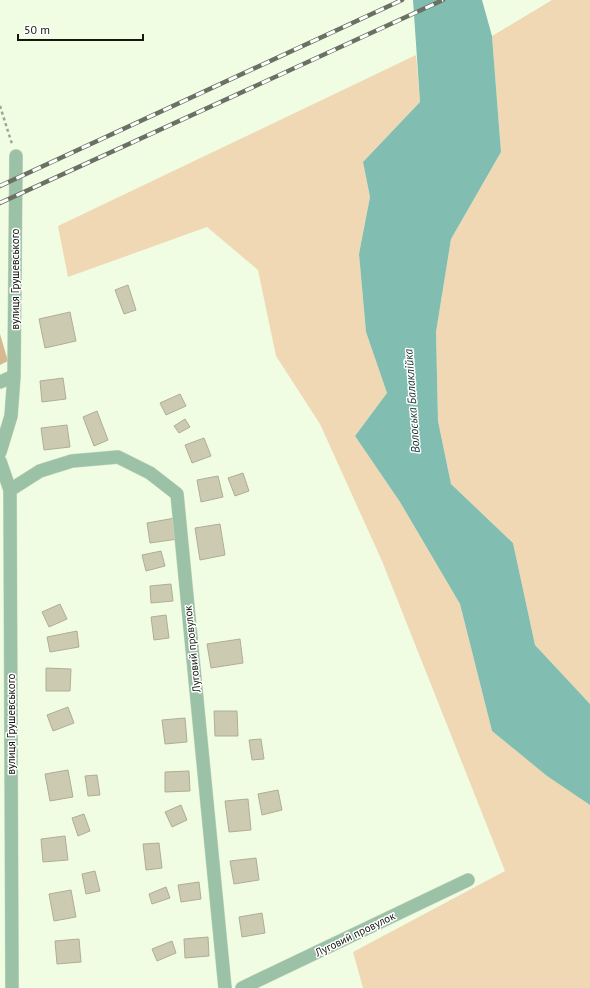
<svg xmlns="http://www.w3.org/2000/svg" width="590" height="988" font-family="'PT Sans',sans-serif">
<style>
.green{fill:#efd8b3}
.forest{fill:#d5b98f}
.water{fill:#81bdb1}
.building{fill:#cccab0;stroke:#b0ae95}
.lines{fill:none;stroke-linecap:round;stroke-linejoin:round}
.minor-casing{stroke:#cdd8c1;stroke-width:14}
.path{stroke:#9ea794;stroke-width:2.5;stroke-dasharray:3 3;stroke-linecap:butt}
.minor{stroke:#9bc2a7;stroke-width:13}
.rail-casing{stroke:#6a7162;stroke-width:4.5}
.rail{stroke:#fff;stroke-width:3;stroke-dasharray:9;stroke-linecap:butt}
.labels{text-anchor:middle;stroke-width:3;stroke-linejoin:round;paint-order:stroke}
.street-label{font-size:11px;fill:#13170e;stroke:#fff}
.water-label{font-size:12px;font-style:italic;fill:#14332d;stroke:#fff}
</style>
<rect width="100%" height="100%" fill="#f0fde3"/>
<path class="green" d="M552,0H590V704L535,645L513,543L451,484L438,421L436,332L451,239L501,152L492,36Z
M416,55L420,102L363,162L370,197L359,254L366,332L387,393L355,436L400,502L460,604L492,731L547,776L590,805V988H363L353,952L505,871L382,561L320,424L276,356L258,270L207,227L68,277L58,226Z"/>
<path class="forest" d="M0,334L8,361L0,365Z"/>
<path class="water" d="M413,0H482L492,36L501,152L451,239L436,332L438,421L451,484L513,543L535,645L590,704V805L547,776L492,731L460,604L400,502L355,436L387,393L366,332L359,254L370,197L363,162L420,102Z"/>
<path class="building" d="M128,285L136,310L124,314L115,290Z
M70,312L76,341L45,348L39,319Z
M63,378L66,399L42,402L40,381Z
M180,394L186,406L166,415L160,403Z
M97,411L108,440L94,446L83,417Z
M185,419L190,427L179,433L174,426Z
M67,425L70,447L44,450L41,428Z
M204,438L211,456L192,463L185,445Z
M243,473L249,491L235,496L228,478Z
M218,476L223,497L201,502L197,480Z
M175,518L178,539L150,543L147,523Z
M220,524L225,555L200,560L195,528Z
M161,551L165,566L146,571L142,555Z
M171,584L173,601L151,603L150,586Z
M60,604L67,619L49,627L42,612Z
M166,615L169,638L154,640L151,617Z
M77,631L79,647L50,652L47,637Z
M240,639L243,663L211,668L207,644Z
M46,668L71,669L70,691H46Z
M68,707L74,723L53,731L47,715Z
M214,711H237L238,736H215Z
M185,718L187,742L165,744L162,720Z
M261,739L264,759L252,760L249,740Z
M68,770L73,797L50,801L45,774Z
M189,771L190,791L165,792V772Z
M97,775L100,795L88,796L85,776Z
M278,790L282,810L262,815L258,794Z
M248,799L251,830L229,832L225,801Z
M181,805L187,820L172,827L165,812Z
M84,814L90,831L78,836L72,818Z
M65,836L68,860L43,862L41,839Z
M159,843L162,868L146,870L143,844Z
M256,858L259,880L234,884L230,861Z
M95,871L100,891L86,894L82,874Z
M199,882L201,899L181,902L178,885Z
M166,887L170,898L152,904L149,894Z
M71,890L76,917L54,921L49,894Z
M262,913L265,933L242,937L239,917Z
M208,937L209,956L185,958L184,939Z
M79,939L81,962L57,964L55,941Z
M172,941L176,953L157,961L152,949Z"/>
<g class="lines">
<defs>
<path id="minor" d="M0,382L14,376
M0,452L11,416L14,376L16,156
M0,461L10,490L12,988
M10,490L40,471L72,461L118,457L150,473L177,494L225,988
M242,988L468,880"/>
</defs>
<use href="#minor" class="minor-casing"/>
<path class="path" d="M0,106L12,144"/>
<use href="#minor" class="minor"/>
<defs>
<path id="rail" d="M0,186L402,0
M0,203L443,0"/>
</defs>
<use href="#rail" class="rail-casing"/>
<use href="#rail" class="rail"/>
</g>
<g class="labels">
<g class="street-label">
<text transform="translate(15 279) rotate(-90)" y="4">вулиця Грушевського</text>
<text transform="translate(192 649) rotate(-96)" y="4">Луговий провулок</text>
<text transform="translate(11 724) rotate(-90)" y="4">вулиця Грушевського</text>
<text transform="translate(355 934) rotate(-26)" y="4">Луговий провулок</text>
</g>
<g class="water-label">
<text transform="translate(412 401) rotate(-94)" y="4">Волоська Балаклійка</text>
</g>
</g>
<path d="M18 34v6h125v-6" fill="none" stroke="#13170e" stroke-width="2"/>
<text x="24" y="34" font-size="12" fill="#13170e" stroke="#ffffff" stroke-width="3" paint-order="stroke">50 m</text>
</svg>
